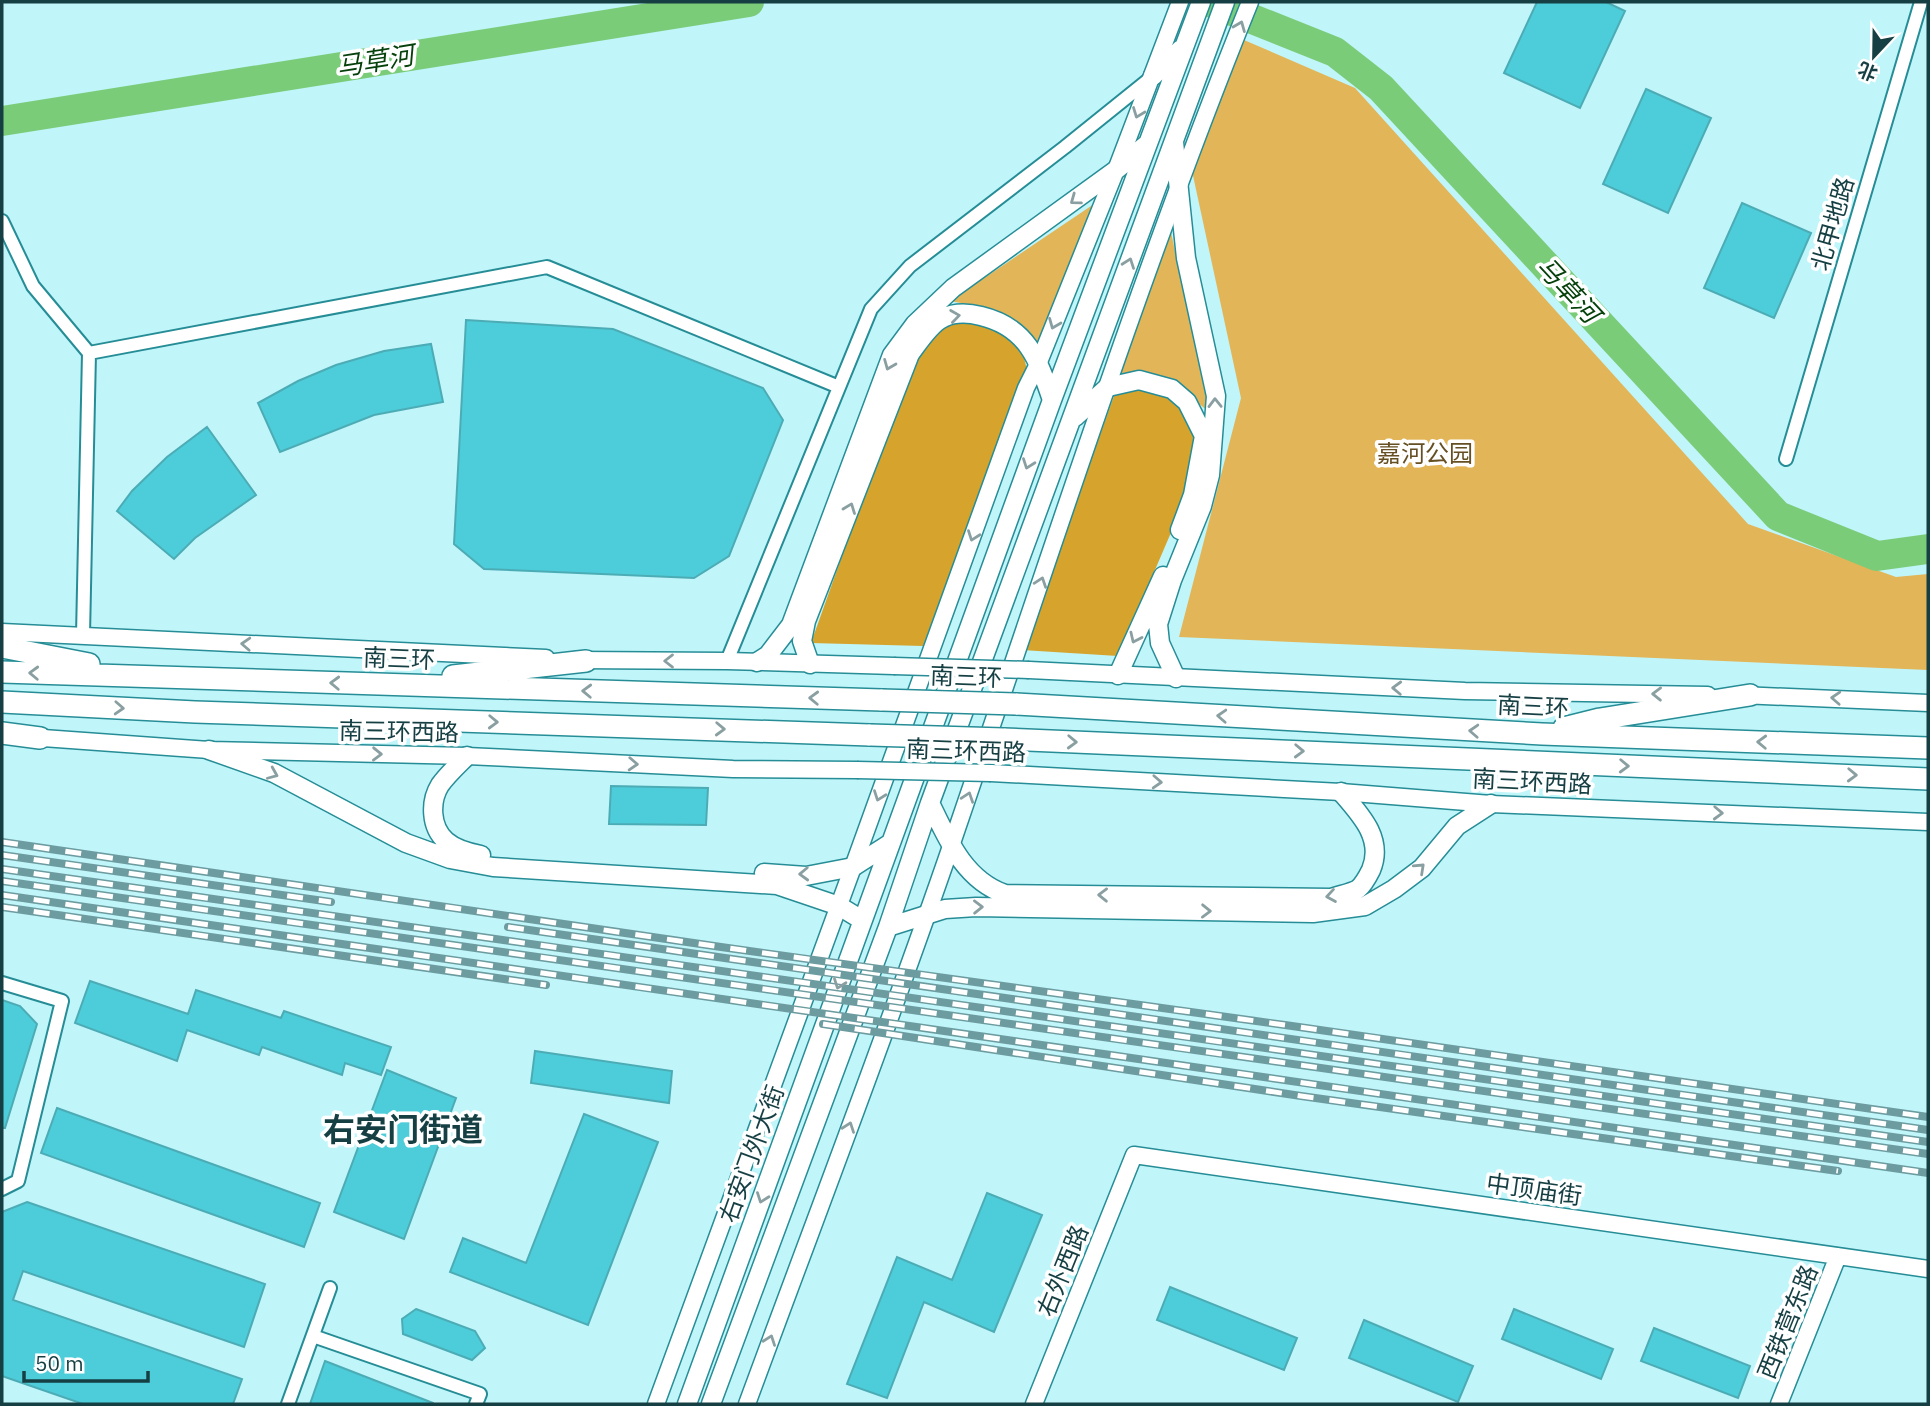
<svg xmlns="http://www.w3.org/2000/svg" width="1930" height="1406" font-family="'IBM Plex Sans','Noto Sans SC',sans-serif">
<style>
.green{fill:#e2b558}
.forest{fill:#d6a32d}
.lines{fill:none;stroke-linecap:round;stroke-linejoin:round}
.river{stroke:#7acc79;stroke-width:30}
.building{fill:#4dcdd9;stroke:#4cacb5;stroke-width:2}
.minor-casing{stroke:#268d96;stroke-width:16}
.tertiary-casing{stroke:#268d96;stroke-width:19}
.secondary-casing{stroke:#268d96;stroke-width:21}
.trunk-casing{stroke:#268d96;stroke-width:24}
.minor{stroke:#fff;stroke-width:12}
.tertiary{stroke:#fff;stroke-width:16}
.secondary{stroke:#fff;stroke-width:18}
.trunk{stroke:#fff;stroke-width:21}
.rail-casing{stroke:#6d9ca0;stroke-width:8}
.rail{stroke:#fff;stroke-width:5;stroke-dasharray:16;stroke-linecap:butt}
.tertiary-bridge-casing{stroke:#268d96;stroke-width:19;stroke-linecap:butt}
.trunk-bridge-casing{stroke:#268d96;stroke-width:24;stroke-linecap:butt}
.tertiary-bridge{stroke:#fff;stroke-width:16}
.trunk-bridge{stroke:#fff;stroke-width:21}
.oneway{stroke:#8a9fa1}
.labels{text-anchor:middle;stroke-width:7;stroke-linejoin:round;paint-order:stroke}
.street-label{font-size:24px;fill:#163f43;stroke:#fff}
.park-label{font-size:24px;fill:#654f23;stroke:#fff}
.water-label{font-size:26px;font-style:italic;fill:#06410b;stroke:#fff}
.district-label{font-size:32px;font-weight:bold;fill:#163f43;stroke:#fff}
</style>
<rect width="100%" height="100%" fill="#c0f5fa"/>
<path class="green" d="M1244,40L1355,88L1748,524L1896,577L1928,574V670L1179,637L1241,398L1189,157Z
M1094,204L1041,350L1023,327L988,308L950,301Z
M1171,232L1209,412L1179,387L1117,376Z"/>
<path class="forest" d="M960,317L998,325L1021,345L1027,370L923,646L811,643L913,357L929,336Z
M1130,389L1156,390L1184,408L1199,436L1185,500L1118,656L1022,650L1114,396Z"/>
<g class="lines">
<path class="river" d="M1210,2L1335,52L1381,88L1778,516L1877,556L1928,549
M2,121L749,2"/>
</g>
<path class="building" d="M1537,2H1606L1625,11L1580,108L1504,73Z
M1646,89L1711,118L1668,213L1603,184Z
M1742,203L1811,233L1774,318L1704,288Z
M466,320L613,329L763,388L783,420L729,556L694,578L484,569L454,544Z
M431,344L443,402L374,415L280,452L258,403L298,381L336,365L384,351Z
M207,427L256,495L195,538L174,559L117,511L132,491L167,457Z
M611,786L708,788L706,825L609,824Z
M90,981L188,1014L196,990L281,1018L284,1011L391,1047L381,1075L345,1063L342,1075L262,1047L259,1055L187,1030L177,1061L75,1023Z
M2,1000L20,1006L37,1024L5,1128H2Z
M535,1051L672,1071L669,1103L531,1083Z
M387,1070L456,1098L404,1239L334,1212Z
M57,1108L320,1203L304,1247L41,1153Z
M584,1114L658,1142L588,1325L450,1272L463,1238L526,1263Z
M987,1193L1042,1215L994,1332L924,1302L887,1398L847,1384L897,1257L952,1280Z
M27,1202L265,1284L244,1347L23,1271L13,1300L242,1379L233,1404H83L2,1376V1212Z
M1170,1287L1297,1338L1284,1370L1157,1320Z
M416,1309L475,1331L485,1348L472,1360L403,1334L402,1319Z
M1514,1309L1613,1349L1601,1379L1502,1339Z
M1364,1320L1473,1366L1458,1402L1349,1358Z
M1654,1328L1750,1366L1738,1398L1641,1361Z
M325,1361L433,1403V1404H310Z"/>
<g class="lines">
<defs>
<path id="minor" d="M2,221L33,286L89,353
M1786,459L1921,2
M83,635L89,353L547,267L839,387
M727,661L871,309L910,266L1065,147L1152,77
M2,983L62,1001L18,1181L2,1189
M313,1336L480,1394L476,1404
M288,1404L330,1288"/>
<path id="tertiary" d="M2,632L546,658
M575,660L727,661L894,666
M1029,670L1465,691L1708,695
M1741,695L1928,703
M29,737L209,750L467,756L733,769L857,770
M991,773L1341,792L1491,804L1928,822
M656,1404L853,867L1026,388L1039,362L1116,170L1180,2
M747,1404C815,1219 886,1035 950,849C1047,566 1138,279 1250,2
M1034,1404L1134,1155L1928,1269
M1779,1404L1838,1256"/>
<path id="secondary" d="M1153,76L1181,49
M1174,142L1186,258L1216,396L1210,475L1202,506L1172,580L1158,624L1160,643L1176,678
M1075,417L1108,387L1139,380L1172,389L1187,402L1204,436L1193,495L1180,530
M757,662L768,655L791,625L892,355L915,324L953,288L1116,170L1146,145
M810,664L802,641L806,621L910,354C919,342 930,324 943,318C955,312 969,313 981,316C1027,327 1038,359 1052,400
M1118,675L1163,576
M209,750L274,773L406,843L450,859L493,867L777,885L839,906L862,920
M467,756C458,765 448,774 440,785C430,801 430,827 446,841C455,849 470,853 481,855
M930,803C947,838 964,880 1005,894L1331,898C1339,895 1351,893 1358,889C1363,885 1368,876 1371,870C1384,839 1361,815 1341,792
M764,873L806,876L853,867L889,844
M888,927L945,909L976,907L1313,913L1365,906L1394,889L1422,868L1457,826L1491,804
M687,1404L1052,400L1201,2
M711,1404L888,927L930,803L1225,2"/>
<path id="trunk" d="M2,647L89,664
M2,672L882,700
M453,676L586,661
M2,702L195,712L870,735
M1016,704L1542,734L1928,748
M1564,728L1600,719L1750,695
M2,733L40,738
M1004,739L1928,779"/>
</defs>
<use href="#minor" class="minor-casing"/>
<use href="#tertiary" class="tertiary-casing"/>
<use href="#secondary" class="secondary-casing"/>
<use href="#trunk" class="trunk-casing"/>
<use href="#minor" class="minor"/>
<use href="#tertiary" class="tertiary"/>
<use href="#secondary" class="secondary"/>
<use href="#trunk" class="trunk"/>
<defs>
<path id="rail" d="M2,842L721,947L1285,1025L1928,1117
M2,855L331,902
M2,869L1928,1142
M2,881L1928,1154
M2,895L1928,1173
M2,907L546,985
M508,927L1928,1130
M823,1024L1301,1096L1838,1171"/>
</defs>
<use href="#rail" class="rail-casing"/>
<use href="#rail" class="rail"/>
<defs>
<path id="tertiary-bridge" d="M894,666L1029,670
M857,770L991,773"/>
<path id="trunk-bridge" d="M882,700L1016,704
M870,735L1004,739"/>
</defs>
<use href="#tertiary-bridge" class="tertiary-bridge-casing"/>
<use href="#trunk-bridge" class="trunk-bridge-casing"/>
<use href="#tertiary-bridge" class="tertiary-bridge"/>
<use href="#trunk-bridge" class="trunk-bridge"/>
</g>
<defs><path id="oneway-chevron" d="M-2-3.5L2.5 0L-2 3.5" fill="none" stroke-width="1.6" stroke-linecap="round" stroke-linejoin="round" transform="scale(1.75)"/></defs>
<g class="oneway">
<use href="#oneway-chevron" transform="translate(1240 26) rotate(-68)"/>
<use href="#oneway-chevron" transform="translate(1138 113) rotate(111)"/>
<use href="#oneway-chevron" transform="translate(1075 200) rotate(144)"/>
<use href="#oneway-chevron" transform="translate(1129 263) rotate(-70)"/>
<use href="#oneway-chevron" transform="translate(955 316) rotate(-8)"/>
<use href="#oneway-chevron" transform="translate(1054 324) rotate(112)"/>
<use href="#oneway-chevron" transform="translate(889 365) rotate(112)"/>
<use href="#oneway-chevron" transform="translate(1215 403) rotate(-91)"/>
<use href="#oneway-chevron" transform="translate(1028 464) rotate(110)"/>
<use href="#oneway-chevron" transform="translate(850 508) rotate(-69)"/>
<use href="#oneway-chevron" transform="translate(973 536) rotate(110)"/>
<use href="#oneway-chevron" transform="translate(1041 582) rotate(-71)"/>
<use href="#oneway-chevron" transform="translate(1135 638) rotate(115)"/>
<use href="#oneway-chevron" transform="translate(246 644) rotate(-177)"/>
<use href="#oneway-chevron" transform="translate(669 661) rotate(-180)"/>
<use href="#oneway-chevron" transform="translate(34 673) rotate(-178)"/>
<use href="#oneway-chevron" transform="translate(335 683) rotate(-178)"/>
<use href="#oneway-chevron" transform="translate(1397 688) rotate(-178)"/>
<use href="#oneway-chevron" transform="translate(587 691) rotate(-178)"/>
<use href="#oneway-chevron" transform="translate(1657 694) rotate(-179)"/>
<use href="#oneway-chevron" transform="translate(814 698) rotate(-178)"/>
<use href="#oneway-chevron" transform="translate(1836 698) rotate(-177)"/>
<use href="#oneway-chevron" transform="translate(119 708) rotate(3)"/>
<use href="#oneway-chevron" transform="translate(1222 716) rotate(-177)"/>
<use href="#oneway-chevron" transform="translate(493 722) rotate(2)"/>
<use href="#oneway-chevron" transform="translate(720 729) rotate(2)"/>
<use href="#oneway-chevron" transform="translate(1474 731) rotate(-177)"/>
<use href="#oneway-chevron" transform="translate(1072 742) rotate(2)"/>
<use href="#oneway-chevron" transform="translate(1762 742) rotate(-178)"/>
<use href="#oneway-chevron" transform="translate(1299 751) rotate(2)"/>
<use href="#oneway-chevron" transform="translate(377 754) rotate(1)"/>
<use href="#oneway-chevron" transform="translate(633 764) rotate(3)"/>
<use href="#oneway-chevron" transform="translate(1624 766) rotate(2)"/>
<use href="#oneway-chevron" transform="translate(273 774) rotate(23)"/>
<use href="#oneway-chevron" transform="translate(1852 775) rotate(2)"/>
<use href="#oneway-chevron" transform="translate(1157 782) rotate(3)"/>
<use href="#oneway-chevron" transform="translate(879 796) rotate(110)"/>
<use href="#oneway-chevron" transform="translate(968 797) rotate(-71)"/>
<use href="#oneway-chevron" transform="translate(1718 813) rotate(2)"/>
<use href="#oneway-chevron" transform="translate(1420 868) rotate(-43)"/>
<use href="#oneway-chevron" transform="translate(804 874) rotate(178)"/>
<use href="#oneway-chevron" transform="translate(1103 895) rotate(-179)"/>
<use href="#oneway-chevron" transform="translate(1331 896) rotate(171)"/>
<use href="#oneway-chevron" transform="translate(978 907) rotate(-1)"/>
<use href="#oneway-chevron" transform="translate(1206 911) rotate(1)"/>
<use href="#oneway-chevron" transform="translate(839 984) rotate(110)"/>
<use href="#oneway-chevron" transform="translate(849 1127) rotate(-70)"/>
<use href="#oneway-chevron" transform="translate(762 1198) rotate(110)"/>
<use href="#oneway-chevron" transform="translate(770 1340) rotate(-70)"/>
</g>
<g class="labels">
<g class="street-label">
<text transform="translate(1833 224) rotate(-74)" y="8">北甲地路</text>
<text transform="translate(399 659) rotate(2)" y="8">南三环</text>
<text transform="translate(966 677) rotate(2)" y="8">南三环</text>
<text transform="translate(1533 707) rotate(3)" y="8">南三环</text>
<text transform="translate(399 732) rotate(1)" y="8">南三环西路</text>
<text transform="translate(966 751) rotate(2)" y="8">南三环西路</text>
<text transform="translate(1532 782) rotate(3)" y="8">南三环西路</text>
<text transform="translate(752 1154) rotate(-70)" y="8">右安门外大街</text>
<text transform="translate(1534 1190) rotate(8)" y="8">中顶庙街</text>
<text transform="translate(1063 1271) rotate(-68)" y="8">右外西路</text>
<text transform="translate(1788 1322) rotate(-68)" y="8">西铁营东路</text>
</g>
<g class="park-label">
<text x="1425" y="462">嘉河公园</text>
</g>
<g class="water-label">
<text transform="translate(375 61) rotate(-9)" y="9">马草河</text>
<text transform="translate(1568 290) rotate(47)" y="9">马草河</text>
</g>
<g class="district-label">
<text x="403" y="1141">右安门街道</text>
</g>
</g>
<rect width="1930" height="1406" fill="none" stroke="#163f43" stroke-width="7"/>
<g transform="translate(1874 56) rotate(202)" stroke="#ffffff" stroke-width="5" paint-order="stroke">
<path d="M0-5L12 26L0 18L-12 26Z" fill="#163f43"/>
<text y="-10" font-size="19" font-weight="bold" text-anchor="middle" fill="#163f43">北</text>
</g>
<path d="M24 1371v10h124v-10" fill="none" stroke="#163f43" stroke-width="3.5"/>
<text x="35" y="1371" font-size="21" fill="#163f43" stroke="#ffffff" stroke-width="5" paint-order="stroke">50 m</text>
</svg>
